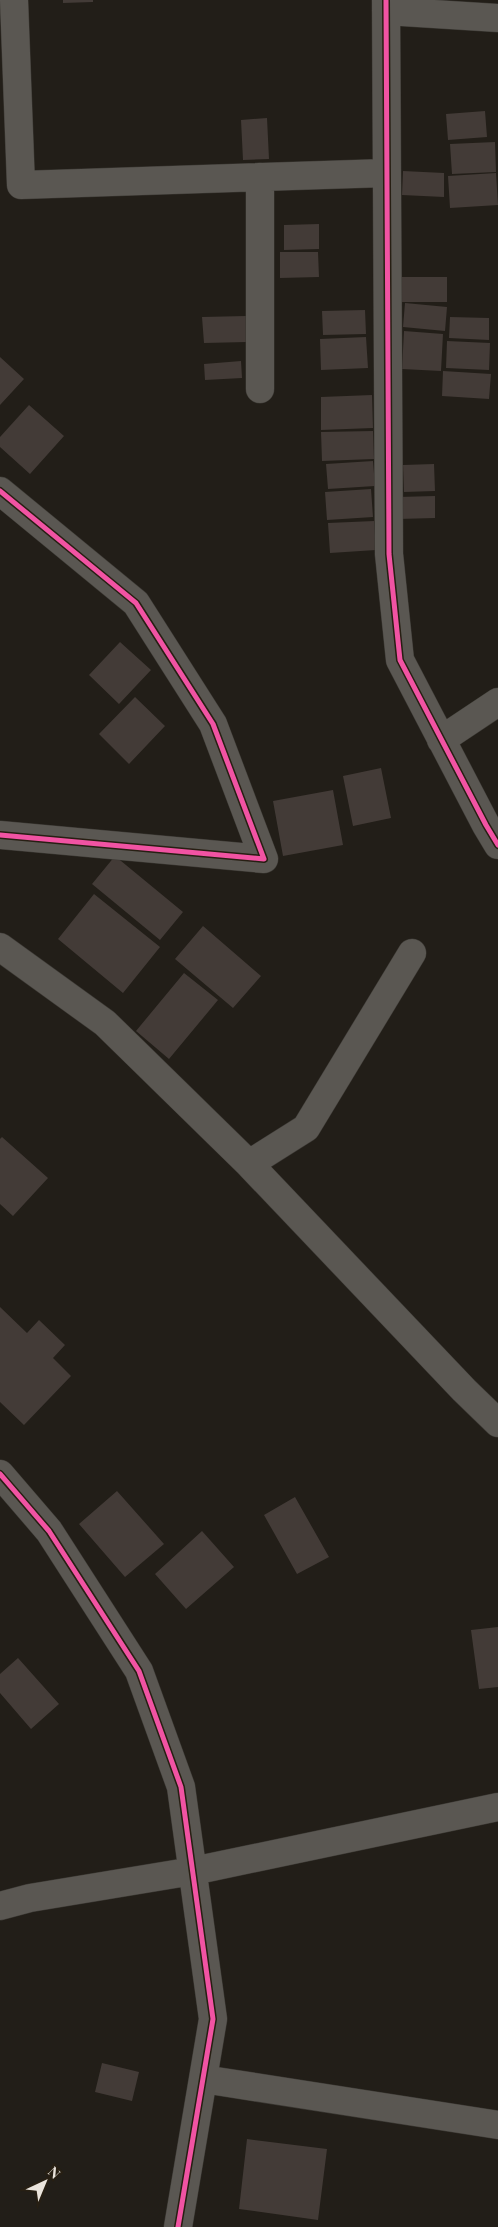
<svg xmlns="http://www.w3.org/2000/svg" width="498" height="2227" font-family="'Playfair Display',serif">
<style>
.building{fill:#433b37}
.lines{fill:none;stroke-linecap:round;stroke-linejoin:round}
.street-casing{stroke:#3b3833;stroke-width:29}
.street{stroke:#5a5752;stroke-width:28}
.cycleway-casing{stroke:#271f13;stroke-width:8}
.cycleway{stroke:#f153a3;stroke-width:5}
</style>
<rect width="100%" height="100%" fill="#221e18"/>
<path class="building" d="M63,0H93V2L63,3Z
M485,111L487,137L448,140L446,114Z
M267,118L269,159L243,160L241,120Z
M495,142L496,172L452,174L450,144Z
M403,171L444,173V197L402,195Z
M496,173L498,205L450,208L448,176Z
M319,224V249L284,250V225Z
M280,252H318L319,277L280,278Z
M402,277H447V302H402Z
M405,303L447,307L445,331L403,327Z
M365,310L366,334L323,335L322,311Z
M246,316L247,342L204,343L202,317Z
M450,317L489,318V340L449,338Z
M404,331L443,334L441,371L402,369Z
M366,337L368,368L321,370L320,339Z
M447,341L490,343L489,370L446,368Z
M0,357L24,379L0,405Z
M241,361L242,378L205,380L204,364Z
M443,371L491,374L489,399L442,396Z
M372,395L373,428L321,430V397Z
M29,405L64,436L30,474L0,447V437Z
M373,431L374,459L322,461L321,432Z
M373,461L375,486L328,489L326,464Z
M434,464L435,491L404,492L403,465Z
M371,489L373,517L327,520L325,492Z
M435,496V518L398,519V497Z
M374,521L376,550L330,553L328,523Z
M120,642L151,670L119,704L89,675Z
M135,697L165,726L129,764L99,734Z
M381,768L391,818L353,826L343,776Z
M333,790L343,845L283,856L273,801Z
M115,856L183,912L160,940L92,884Z
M94,894L160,947L123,993L58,939Z
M203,926L261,976L233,1008L175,959Z
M184,973L218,1000L169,1059L136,1031Z
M2,1137L48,1178L13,1216L0,1204V1139Z
M0,1307L27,1333L39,1320L65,1345L53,1358L71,1376L24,1425L0,1402Z
M117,1491L164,1544L125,1577L79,1524Z
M295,1497L329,1557L297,1574L264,1515Z
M202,1531L234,1567L186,1609L155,1574Z
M498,1627V1687L479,1689L471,1630Z
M18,1658L59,1704L31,1729L0,1693V1674Z
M102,2063L139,2072L132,2101L95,2092Z
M247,2139L327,2149L318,2220L239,2209Z"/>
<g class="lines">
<defs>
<path id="street" d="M14,0L21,185L386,173
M386,0L389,554L400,660L486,825L498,845
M386,11L498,18
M260,177V389
M0,491L136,603L213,724L264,859L0,835
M441,740L498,702
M0,947L105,1023L249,1164L464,1390L498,1423
M249,1164L306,1128L412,953
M0,1474L49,1531L139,1671L181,1787L213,2019L178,2227
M0,1906L30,1898L193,1871L498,1807
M203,2079L498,2125"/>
</defs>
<use href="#street" class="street-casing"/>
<use href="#street" class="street"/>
<defs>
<path id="cycleway" d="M386,0L389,554L400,660L486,825L498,845
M0,491L136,603L213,724L264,859L0,835
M0,1474L49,1531L139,1671L181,1787L213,2019L178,2227"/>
</defs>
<use href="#cycleway" class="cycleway-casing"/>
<use href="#cycleway" class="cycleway"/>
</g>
<g transform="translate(45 2182) rotate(44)" stroke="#271f13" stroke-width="4" paint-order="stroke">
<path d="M0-4L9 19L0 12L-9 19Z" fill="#eae4dc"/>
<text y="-8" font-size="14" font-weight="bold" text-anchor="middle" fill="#eae4dc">N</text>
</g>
</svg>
